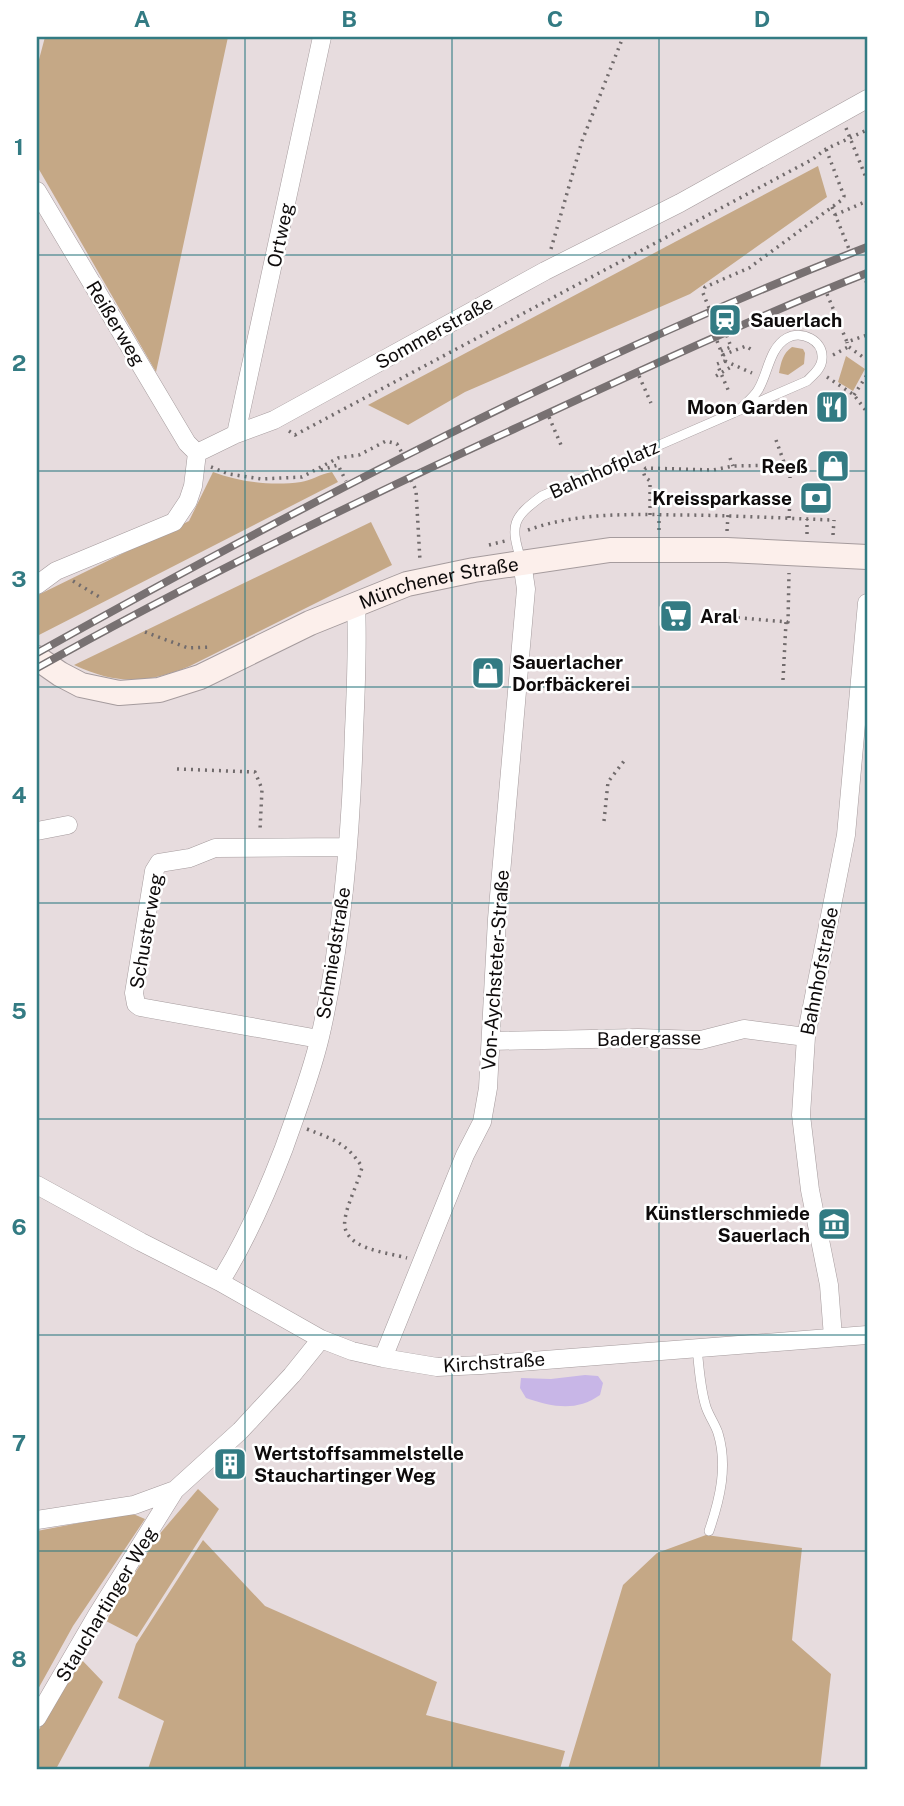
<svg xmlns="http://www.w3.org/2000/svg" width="904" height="1806" font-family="'Public Sans',sans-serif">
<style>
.green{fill:#c5a886}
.water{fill:#c8b6e7}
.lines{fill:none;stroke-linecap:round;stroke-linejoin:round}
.service-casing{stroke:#a59b9d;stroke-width:10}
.minor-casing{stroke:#a59b9d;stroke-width:19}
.secondary-casing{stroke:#a59b9d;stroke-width:26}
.path{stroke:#716b6c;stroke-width:3.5;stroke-dasharray:2 5;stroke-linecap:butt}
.service{stroke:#fff;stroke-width:9}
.minor{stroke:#fff;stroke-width:18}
.secondary{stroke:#fcefeb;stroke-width:24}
.rail-casing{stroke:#787172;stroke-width:8}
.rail{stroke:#fff;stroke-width:5;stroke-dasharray:16;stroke-linecap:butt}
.grid{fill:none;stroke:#337b83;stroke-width:2;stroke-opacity:0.55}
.labels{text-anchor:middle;stroke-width:5;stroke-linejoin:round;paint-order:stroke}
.street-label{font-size:19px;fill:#0e0b0b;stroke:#fff}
.poi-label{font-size:19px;font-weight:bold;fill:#0e0b0b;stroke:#fff;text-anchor:start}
.neatline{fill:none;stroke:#337b83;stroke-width:2.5}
.grid-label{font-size:23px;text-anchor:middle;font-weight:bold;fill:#337b83}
</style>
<rect width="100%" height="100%" fill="#e7dcde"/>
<path class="green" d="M45,37H228L156,372L37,166V67Z
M818,166L827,197L690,294L465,392L408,425L368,405Z
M792,347L803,349L805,353L804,364L788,375L779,373C781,362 783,353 792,347Z
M846,356L865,369L853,391L838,382Z
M213,472C239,482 272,486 301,482C310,481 320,474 332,472L338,482L37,636L38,595L189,521Z
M371,522L392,565L190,666C146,684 118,685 74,665Z
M198,1489L219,1509L137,1637L106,1621L157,1537Z
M131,1513L145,1519L73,1626L37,1691V1531Z
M706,1535L802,1548L792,1640L831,1674L820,1769H568L623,1585L657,1553Z
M203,1540L265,1606L437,1682L426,1715L565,1751L560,1769H148L164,1721L118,1698L136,1644Z
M80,1658L103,1682L56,1769H37V1733Z"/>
<path class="water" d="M585,1375L598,1376L603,1383L600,1395C576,1412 553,1407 526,1398L520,1388L521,1378L551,1379Z"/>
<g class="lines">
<defs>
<path id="service" d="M521,560C510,525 512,518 542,496L807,381C813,375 822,368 822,359C824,340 801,330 787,338C769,348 768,374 758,390C754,397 745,404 739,410
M697,1347C699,1367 700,1388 706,1407C709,1416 715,1424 718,1433C728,1466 720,1499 709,1531"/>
<path id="minor" d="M37,191L187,443L197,453
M236,434L322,37
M197,453L236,434L274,420L545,271L680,203L867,99
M37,585L56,571L174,522L188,501L193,486L197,453
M37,831L68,825
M319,1039L140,1007L136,1004L134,993L154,871L159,863L190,858L215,848L348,847
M491,1041L638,1038L701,1040L744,1029L806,1037
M37,1185L141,1242L220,1282L321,1339L352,1351L383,1358L437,1367L481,1365L867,1335
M220,1282C247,1239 266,1195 284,1148C297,1111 311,1075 320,1037C343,937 351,833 354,731C356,689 358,647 356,604
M833,1337L829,1285L810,1190L801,1115L806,1037L846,835L867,603
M383,1358L465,1155L482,1122L488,1088L497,919L526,589L522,562
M37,1520L134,1505L175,1490L240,1431L292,1375L321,1339
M37,1718L97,1615L175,1490"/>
<g id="secondary">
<path id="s1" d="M37,658L60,674L81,685L119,693L159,690L200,677L310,623L407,584L474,570L610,550H727L867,557"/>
</g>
</defs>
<use href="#service" class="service-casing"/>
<use href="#minor" class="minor-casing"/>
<use href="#secondary" class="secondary-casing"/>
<path class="path" d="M846,128L867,180
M832,207L849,249
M835,215L867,201
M551,249L582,141L623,37
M865,283L867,282
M827,294L847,342L867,335
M709,308L703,293L705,287L749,268L843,199L844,196L826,149
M717,341L725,361L717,364L729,392
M849,347L867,360
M721,351L731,347L727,336
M723,355L746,346L752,350
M833,355L848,347L847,342
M725,361L752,373
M639,376L651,403
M716,376L734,365
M827,377L854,395L867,412
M854,395L867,375
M549,417L561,445
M289,431L295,435L813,159L826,149L867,130
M776,440L785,465L790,467V478
M730,458L733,466
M211,467L229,474L261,479L302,477L338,458L359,455L386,441L397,444L402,453
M321,470L338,465L346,481
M411,480L416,490L420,561
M650,515V481L645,477L643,471L646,468L713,470L733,466L785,465
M789,518L790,500
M528,530C575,513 626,514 676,515C727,515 779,518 831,520
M659,530V515
M727,531L728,515
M807,534V519
M833,535L834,520
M489,545L505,541
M73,581L101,598
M717,616L788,622L789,573
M145,632L188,648L210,647
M783,680L786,622
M177,769L255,772L262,789L260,830
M604,821L608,782L624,761
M307,1129C332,1139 347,1143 362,1167C358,1184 348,1201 345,1219C340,1249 386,1252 407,1258"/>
<use href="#service" class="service"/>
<use href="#minor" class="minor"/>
<use href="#secondary" class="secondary"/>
<defs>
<path id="rail" d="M37,653C306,503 580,359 867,247
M37,668C192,581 353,503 514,429C631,375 748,320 867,273"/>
</defs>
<use href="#rail" class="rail-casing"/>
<use href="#rail" class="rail"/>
</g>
<path class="grid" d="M245,37V1769M452,37V1769M659,37V1769M37,255H867M37,471H867M37,687H867M37,903H867M37,1119H867M37,1335H867M37,1551H867"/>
<defs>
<symbol id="station-square" viewBox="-11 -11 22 22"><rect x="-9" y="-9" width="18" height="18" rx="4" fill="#337b83" stroke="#fff"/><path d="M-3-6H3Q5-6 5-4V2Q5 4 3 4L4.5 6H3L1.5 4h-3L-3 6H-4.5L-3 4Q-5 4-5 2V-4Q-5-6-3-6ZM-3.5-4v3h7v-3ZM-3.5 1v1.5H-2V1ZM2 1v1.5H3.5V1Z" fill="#fff"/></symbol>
<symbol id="restaurant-square" viewBox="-11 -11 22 22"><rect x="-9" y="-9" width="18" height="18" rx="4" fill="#337b83" stroke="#fff"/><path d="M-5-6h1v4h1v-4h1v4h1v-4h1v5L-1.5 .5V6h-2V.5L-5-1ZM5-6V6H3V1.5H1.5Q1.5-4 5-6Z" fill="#fff"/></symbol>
<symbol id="shop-square" viewBox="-11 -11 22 22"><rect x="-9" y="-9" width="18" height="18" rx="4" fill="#337b83" stroke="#fff"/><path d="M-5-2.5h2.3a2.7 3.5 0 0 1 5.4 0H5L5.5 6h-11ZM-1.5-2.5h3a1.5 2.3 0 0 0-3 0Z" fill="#fff"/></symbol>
<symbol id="bank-square" viewBox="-11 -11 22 22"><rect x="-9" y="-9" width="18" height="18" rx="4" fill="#337b83" stroke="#fff"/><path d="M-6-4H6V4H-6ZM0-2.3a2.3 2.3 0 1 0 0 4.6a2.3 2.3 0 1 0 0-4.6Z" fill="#fff"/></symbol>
<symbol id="supermarket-square" viewBox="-11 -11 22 22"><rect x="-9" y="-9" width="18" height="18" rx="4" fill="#337b83" stroke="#fff"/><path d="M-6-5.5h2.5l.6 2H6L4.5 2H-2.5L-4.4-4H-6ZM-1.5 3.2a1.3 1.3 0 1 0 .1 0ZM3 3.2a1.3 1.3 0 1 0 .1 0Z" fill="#fff"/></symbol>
<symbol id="museum-square" viewBox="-11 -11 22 22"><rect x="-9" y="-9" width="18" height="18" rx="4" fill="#337b83" stroke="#fff"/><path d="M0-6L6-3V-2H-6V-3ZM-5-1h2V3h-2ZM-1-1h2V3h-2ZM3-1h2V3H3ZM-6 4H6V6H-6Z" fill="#fff"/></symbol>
<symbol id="building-square" viewBox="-11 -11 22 22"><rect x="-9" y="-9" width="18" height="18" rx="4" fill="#337b83" stroke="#fff"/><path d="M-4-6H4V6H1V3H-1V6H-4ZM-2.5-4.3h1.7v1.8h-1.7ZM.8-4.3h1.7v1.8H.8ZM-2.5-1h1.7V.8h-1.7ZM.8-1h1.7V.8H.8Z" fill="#fff"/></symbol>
</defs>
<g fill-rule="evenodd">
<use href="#station-square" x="706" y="301" width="38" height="38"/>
<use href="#restaurant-square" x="813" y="388" width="38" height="38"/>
<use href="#shop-square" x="814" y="447" width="38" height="38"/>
<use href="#bank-square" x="797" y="479" width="38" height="38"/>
<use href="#supermarket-square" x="657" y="597" width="38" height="38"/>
<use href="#shop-square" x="469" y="654" width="38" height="38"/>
<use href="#museum-square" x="815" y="1205" width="38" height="38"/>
<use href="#building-square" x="211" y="1445" width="38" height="38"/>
</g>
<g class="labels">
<g class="street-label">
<text transform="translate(280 235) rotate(-78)" y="7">Ortweg</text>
<text transform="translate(116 323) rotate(59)" y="7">Reißerweg</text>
<text transform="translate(434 332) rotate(-29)" y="7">Sommerstraße</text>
<text transform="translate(604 469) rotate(-24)" y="7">Bahnhofplatz</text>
<text dy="7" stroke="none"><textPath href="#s1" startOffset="432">Münchener Straße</textPath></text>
<text transform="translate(146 931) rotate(-80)" y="7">Schusterweg</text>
<text transform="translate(333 953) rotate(-81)" y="7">Schmiedstraße</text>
<text transform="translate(495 970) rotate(-86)" y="7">Von-Aychsteter-Straße</text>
<text transform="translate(819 971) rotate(-79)" y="7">Bahnhofstraße</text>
<text transform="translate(649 1038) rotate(-1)" y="7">Badergasse</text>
<text transform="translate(494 1362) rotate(-4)" y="7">Kirchstraße</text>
<text transform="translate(106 1604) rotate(-59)" y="7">Stauchartinger Weg</text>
</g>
<g class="poi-label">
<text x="750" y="327">Sauerlach</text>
<text x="808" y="414" text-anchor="end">Moon Garden</text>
<text x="808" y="473" text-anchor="end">Reeß</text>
<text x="792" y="505" text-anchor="end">Kreissparkasse</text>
<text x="700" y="623">Aral</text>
<text x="512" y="669">Sauerlacher<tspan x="512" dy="22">Dorfbäckerei</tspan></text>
<text x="810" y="1220" text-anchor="end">Künstlerschmiede<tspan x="810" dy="22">Sauerlach</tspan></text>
<text x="254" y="1460">Wertstoffsammelstelle<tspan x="254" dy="22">Stauchartinger Weg</tspan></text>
</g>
</g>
<rect width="904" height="1806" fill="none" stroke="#ffffff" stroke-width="77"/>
<rect x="38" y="38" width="828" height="1730" class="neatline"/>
<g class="grid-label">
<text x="142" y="27">A</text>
<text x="349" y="27">B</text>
<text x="555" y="27">C</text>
<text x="762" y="27">D</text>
<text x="19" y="155">1</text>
<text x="19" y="371">2</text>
<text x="19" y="587">3</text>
<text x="19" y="803">4</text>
<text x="19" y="1019">5</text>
<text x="19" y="1235">6</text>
<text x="19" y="1451">7</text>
<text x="19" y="1667">8</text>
</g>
</svg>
